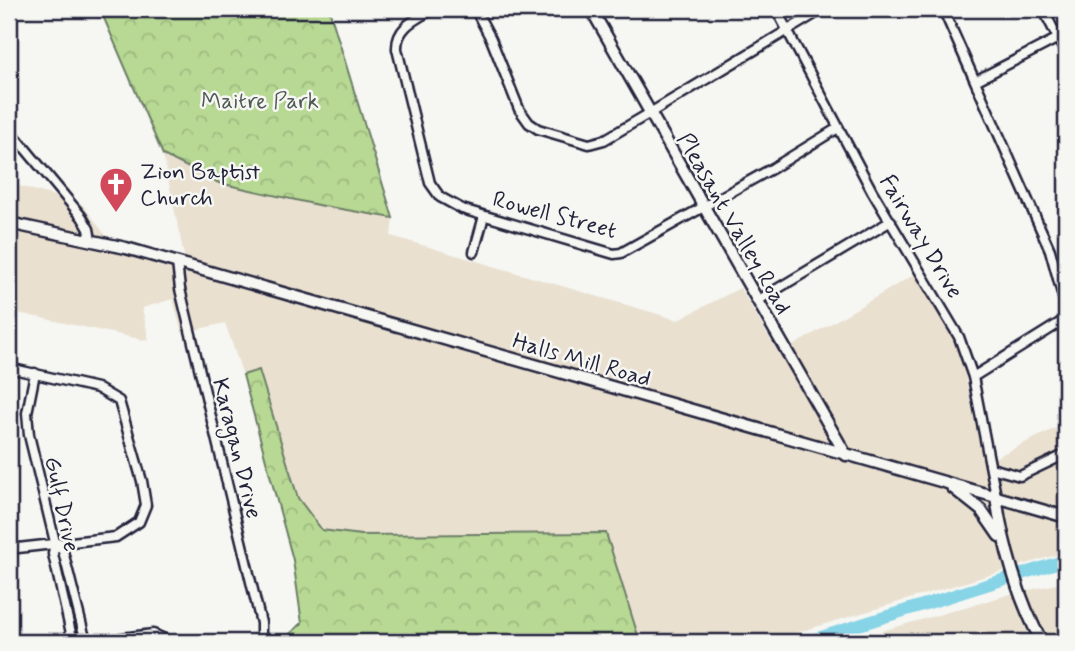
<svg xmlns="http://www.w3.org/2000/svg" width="1075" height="651" font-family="Mynerve,sans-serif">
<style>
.built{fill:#e9e0d0}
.forest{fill:url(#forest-crowns);stroke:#6c7e67;stroke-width:2}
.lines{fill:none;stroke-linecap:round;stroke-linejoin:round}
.river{stroke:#87d4e6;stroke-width:12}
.minor-casing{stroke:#22223b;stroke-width:13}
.tertiary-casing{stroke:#22223b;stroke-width:15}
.minor{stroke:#f6f6f2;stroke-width:8}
.tertiary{stroke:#f6f6f2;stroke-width:10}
.labels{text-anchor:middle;stroke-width:5;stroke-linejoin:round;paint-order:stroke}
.park-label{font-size:23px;fill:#4f5955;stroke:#f6f6f2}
.poi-label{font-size:23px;fill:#22223b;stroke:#f6f6f2;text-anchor:start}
.street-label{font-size:23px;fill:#22223b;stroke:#f6f6f2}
</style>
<defs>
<pattern id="forest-crowns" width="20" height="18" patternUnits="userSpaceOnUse" patternTransform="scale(1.75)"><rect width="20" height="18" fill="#b7d993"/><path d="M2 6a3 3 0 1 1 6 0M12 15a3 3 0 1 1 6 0" fill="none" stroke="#9dba80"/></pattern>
</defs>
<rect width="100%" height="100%" fill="#f6f6f2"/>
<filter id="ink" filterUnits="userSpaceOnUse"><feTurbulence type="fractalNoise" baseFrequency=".0143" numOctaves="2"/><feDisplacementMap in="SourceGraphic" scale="14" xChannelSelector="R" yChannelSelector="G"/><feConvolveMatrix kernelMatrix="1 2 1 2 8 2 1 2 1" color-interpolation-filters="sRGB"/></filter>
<g filter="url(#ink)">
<path class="built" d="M163,155L219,183L318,205L393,218L391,236L678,320L740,288L779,354L917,273L954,337L965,375L984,463L1066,423V552L765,642H640L605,533L361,535L322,530L298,498L259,371L243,375L225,323L182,333L173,299L142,308L149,341L9,311V183L82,204L107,237L185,260Z
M1066,582V642H872L868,635L1011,594Z"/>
<path class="forest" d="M100,9H329L393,218L318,205L219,183L163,155Z
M259,370L298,498L322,530L361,535L606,533L640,642H281L302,623L293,560L243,375Z"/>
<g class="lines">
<path class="river" d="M805,642L1066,560"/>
<defs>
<path id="minor" d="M433,9C416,19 396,27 397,49L430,183L440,197L462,209L614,254L621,253L773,168L838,128
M475,9L491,39L519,109L529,123L538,129L589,144L604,140L650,113L823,9
M776,9L872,191L959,337L973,377L996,496
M943,9L1050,250L1066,308
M1043,9L1066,54
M975,81L1066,34
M9,129L82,217L89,229L91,240
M474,252L484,216
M177,263L180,289L261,623V642
M757,301L891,221
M9,368L97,388L119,401L142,481L146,505L139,522L116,537L9,549
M35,373L27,413L29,435L55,542L53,554L73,642
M973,377L1066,319
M991,468L1020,476L1066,454
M55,542L63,551L86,642
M91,642L153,634L171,642"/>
<path id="tertiary" d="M591,9L846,455
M9,223L126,248L1066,517
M952,487L981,510L999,536
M996,496C1002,542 1019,602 1042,642"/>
</defs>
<use href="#minor" class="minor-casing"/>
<use href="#tertiary" class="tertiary-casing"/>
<use href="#minor" class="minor"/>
<use href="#tertiary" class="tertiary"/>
</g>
</g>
<defs>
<symbol id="church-pin" viewBox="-11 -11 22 30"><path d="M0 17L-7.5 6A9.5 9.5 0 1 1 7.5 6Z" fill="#d1495b" stroke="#f6f6f2"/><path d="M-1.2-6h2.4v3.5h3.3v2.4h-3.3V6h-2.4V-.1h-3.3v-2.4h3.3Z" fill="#fff"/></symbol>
</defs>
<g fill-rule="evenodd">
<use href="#church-pin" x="97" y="165" width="38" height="52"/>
</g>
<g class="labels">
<g class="park-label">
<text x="260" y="108">Maitre Park</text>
</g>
<g class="poi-label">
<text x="140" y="179">Zion Baptist<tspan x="140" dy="26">Church</tspan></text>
</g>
<g class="street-label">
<text transform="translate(555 214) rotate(15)" y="8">Rowell Street</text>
<text transform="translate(735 223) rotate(60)" y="8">Pleasant Valley Road</text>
<text transform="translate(922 236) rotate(59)" y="8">Fairway Drive</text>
<text transform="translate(582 359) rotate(16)" y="8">Halls Mill Road</text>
<text transform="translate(238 448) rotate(76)" y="8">Karagan Drive</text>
<text transform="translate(63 504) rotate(78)" y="8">Gulf Drive</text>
</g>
</g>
<rect width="1075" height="651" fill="none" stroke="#f6f6f2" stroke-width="35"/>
<rect x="18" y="18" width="1040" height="616" fill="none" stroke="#22223b" stroke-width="2.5" filter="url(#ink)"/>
</svg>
